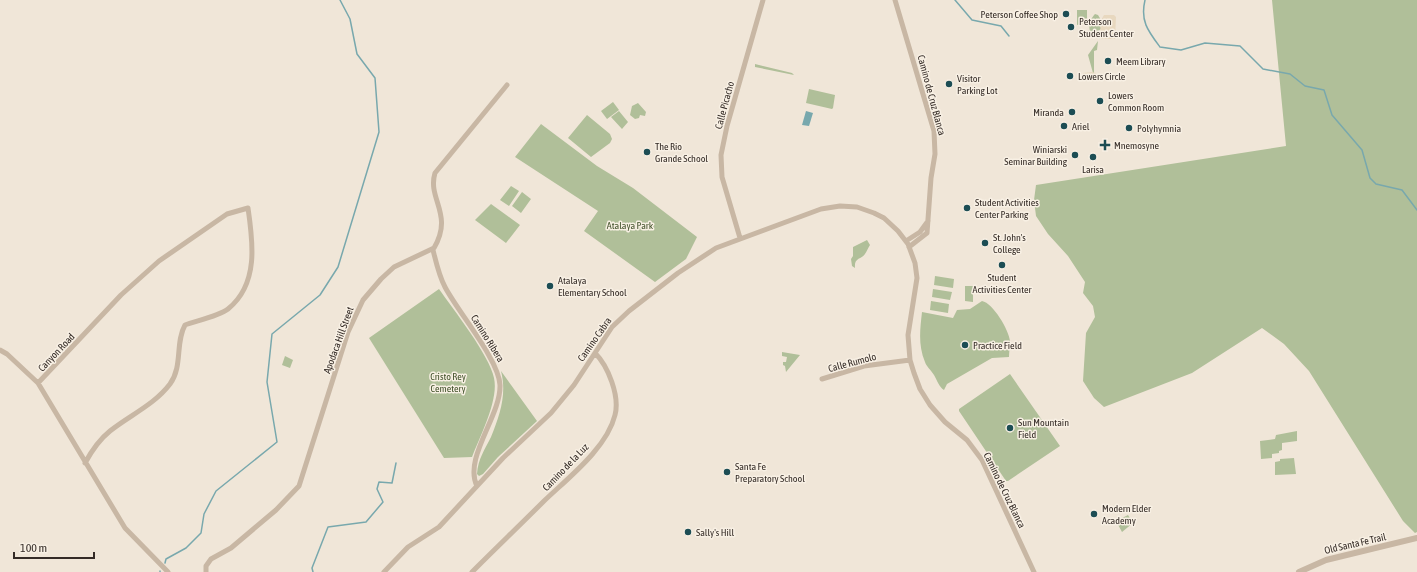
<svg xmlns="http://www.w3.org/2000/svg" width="1417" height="572" font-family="'Asap Condensed',sans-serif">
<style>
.green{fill:#b0bf99}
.plaza{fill:#e8d8bf}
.water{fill:#78a8ad}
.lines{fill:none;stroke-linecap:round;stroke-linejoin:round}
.stream{stroke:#78a8ad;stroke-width:1.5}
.minor{stroke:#c8b7a4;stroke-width:5}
.tertiary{stroke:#c8b7a4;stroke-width:6}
.poi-dot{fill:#1c4d54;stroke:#f8f0e4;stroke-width:1.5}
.labels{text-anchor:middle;stroke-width:3;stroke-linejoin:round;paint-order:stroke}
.poi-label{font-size:10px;fill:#342b26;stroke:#f8f0e4;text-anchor:start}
.street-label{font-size:10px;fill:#342b26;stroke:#f8f0e4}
.park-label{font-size:10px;fill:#41512a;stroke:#f8f0e4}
</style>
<rect width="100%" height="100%" fill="#f0e6d8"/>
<path class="green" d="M1272,0H1417V532L1415,533L1403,521L1309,371L1284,344L1262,328L1192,373L1104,407L1094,398L1083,381L1086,333L1095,317L1093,306L1083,293L1085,282L1068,256L1048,234L1036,216L1034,200L1036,185L1286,146Z
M1077,10H1087V23L1077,25Z
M1095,14L1098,15L1101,20V29L1095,33L1090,31C1088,25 1091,18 1095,14Z
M1098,41L1097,50L1094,51V73H1093L1088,55Z
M755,64L792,73L794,75L755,67Z
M809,89L835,95L833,108L832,109L806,103Z
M613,102L619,110L607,119L601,111Z
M638,103L646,112L645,116L640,115L639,118L635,119L630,115L632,106Z
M619,111L628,122L622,129L611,117Z
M587,115L610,134L612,139L610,143L591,157L568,138Z
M541,124L597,166L633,188L697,237L686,259L655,282L584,231L598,211L515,157Z
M511,186L519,191L509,206L500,200Z
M522,192L531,199L521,213L512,206Z
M491,204L520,225L506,243L475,220Z
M867,240L870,245C868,248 867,251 865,254C861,260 854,257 855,268L852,266L851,259L853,256V247Z
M935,276L954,279L953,288L934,285Z
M965,286H973V302L965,301Z
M439,289C453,309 490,356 494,378C499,400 480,436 472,457L444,458L369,338Z
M933,289L952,292L950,300L932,297Z
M931,301L949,304L948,313L930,310Z
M982,301C993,303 1009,330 1010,341C1010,347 1009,352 1009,357L992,358L947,384L944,390C939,387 937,380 934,375C931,370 926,366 925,362C918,345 920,330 922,312L953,318L957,310L970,309Z
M782,352L800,355L786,372L785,366L783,365V362H786L787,357L782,356Z
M285,356L293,360L290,368L282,365Z
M501,371L537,421L498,457L483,474L479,476L477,474C478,459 485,449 491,437C500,415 507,394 501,371Z
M1010,374L1060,446L1008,481H1006L959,411V409Z
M1297,431V441L1282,443V450L1279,451V453L1272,454V458L1261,459L1260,441L1275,439L1276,435Z
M1294,458L1296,474L1275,475V462L1280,461V459Z
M1128,515L1133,523L1122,532L1116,521Z"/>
<path class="plaza" d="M1104,15H1114L1116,17L1115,39H1101L1100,22Z
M1092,72L1096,73L1094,81H1084L1083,73Z"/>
<path class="water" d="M806,111L813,113L809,126L802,125Z"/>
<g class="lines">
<path class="stream" d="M955,0L972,20L1001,26L1009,36
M1145,0C1140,21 1148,31 1160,47L1181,50L1205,43L1240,46L1263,69L1290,74L1305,86L1324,90L1332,115L1362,150L1370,178L1376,184L1402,190L1417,210
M165,563L166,559L186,548L201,533L204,514L216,491L277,442L267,382L272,334L320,295L338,267L379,132L375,78L357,54L350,19L340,0
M160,572V571
M313,572L312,568L328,527L366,522L383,502L377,489L379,482L392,483L396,463"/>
<path class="minor" d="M895,0L931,121L934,131L935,154L931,178L927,233L909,247
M740,238L722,177L721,155L727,126L763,0
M906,241L920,232L928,221
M433,250C436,262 439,276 445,287C458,312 499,360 500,385C501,416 463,458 477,486
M0,350L7,354L38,383L125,528L168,572
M822,379L864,366L910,360
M38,383L121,295L159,261L227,214L248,208C253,242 259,284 228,309C219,316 196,321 185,325C175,343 183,366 170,384C154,405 130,415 110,431C100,439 91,452 85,463
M206,572V566L211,559L231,548L276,510L299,486L348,332L363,300L381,279L394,267L434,248C454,214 427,199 435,173L507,85
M384,572L408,547L439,527L503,458L551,413L574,385L612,327L629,311L678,273L716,248L821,209L840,206L857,207L874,213L884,218L898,231L908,244L915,263L917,278L908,335L910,360L914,373L920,389L930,405L945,422L967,440L982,460L1034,572
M472,572C496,548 520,525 544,501C568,478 607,448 615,415C620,396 608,366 595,353"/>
<path class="tertiary" d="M1299,572L1326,560L1417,538"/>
</g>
<g class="poi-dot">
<circle cx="1066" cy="14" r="4"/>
<circle cx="1071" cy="27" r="4"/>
<circle cx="1108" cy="61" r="4"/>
<circle cx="1070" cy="76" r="4"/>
<circle cx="949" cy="84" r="4"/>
<circle cx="1100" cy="101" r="4"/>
<circle cx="1072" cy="112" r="4"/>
<circle cx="1064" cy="126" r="4"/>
<circle cx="1129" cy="128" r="4"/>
<path d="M1103 139h4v4h4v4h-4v4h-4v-4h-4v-4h4z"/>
<circle cx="647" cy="152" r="4"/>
<circle cx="1075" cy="155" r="4"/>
<circle cx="1093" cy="157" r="4"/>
<circle cx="967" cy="208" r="4"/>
<circle cx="985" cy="243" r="4"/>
<circle cx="1002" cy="265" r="4"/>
<circle cx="550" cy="286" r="4"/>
<circle cx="965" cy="345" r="4"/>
<circle cx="1010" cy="428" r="4"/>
<circle cx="727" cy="472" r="4"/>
<circle cx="1094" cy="514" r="4"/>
<circle cx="688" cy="532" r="4"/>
</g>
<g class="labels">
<g class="poi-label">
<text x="1058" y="18" text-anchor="end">Peterson Coffee Shop</text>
<text x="1079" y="25">Peterson<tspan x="1079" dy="12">Student Center</tspan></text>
<text x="1116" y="65">Meem Library</text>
<text x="1078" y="80">Lowers Circle</text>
<text x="957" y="82">Visitor<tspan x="957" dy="12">Parking Lot</tspan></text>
<text x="1108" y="99">Lowers<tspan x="1108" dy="12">Common Room</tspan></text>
<text x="1064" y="116" text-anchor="end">Miranda</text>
<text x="1072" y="130">Ariel</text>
<text x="1137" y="132">Polyhymnia</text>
<text x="1114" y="149">Mnemosyne</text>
<text x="655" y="150">The Rio<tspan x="655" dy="12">Grande School</tspan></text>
<text x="1067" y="153" text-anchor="end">Winiarski<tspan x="1067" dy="12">Seminar Building</tspan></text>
<text x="1093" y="173" text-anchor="middle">Larisa</text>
<text x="975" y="206">Student Activities<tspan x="975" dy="12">Center Parking</tspan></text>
<text x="993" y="241">St. John's<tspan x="993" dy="12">College</tspan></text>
<text x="1002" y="281" text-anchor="middle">Student<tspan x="1002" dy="12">Activities Center</tspan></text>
<text x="558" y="284">Atalaya<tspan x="558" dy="12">Elementary School</tspan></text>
<text x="973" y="349">Practice Field</text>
<text x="1018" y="426">Sun Mountain<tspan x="1018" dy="12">Field</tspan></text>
<text x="735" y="470">Santa Fe<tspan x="735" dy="12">Preparatory School</tspan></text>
<text x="1102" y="512">Modern Elder<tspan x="1102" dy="12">Academy</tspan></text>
<text x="696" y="536">Sally's Hill</text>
</g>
<g class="street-label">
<text transform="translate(932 95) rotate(75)" y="4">Camino de Cruz Blanca</text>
<text transform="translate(724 105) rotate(-75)" y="4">Calle Picacho</text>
<text transform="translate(488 338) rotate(58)" y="4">Camino Ribera</text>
<text transform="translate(594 339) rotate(-55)" y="4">Camino Cabra</text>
<text transform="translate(338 340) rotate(-70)" y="4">Apodaca Hill Street</text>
<text transform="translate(56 352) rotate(-47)" y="4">Canyon Road</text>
<text transform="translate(852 362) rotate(-15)" y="4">Calle Rumolo</text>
<text transform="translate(565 467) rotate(-46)" y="4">Camino de la Luz</text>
<text transform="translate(1005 490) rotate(64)" y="4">Camino de Cruz Blanca</text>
<text transform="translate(1355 543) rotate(-13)" y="4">Old Santa Fe Trail</text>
</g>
<g class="park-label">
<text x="630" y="229">Atalaya Park</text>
<text x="448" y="380">Cristo Rey<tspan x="448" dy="12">Cemetery</tspan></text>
</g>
</g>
<path d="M14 552v6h80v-6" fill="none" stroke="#342b26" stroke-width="2"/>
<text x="20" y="552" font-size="12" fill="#342b26" stroke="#f8f0e4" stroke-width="3" paint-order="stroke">100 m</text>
</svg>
